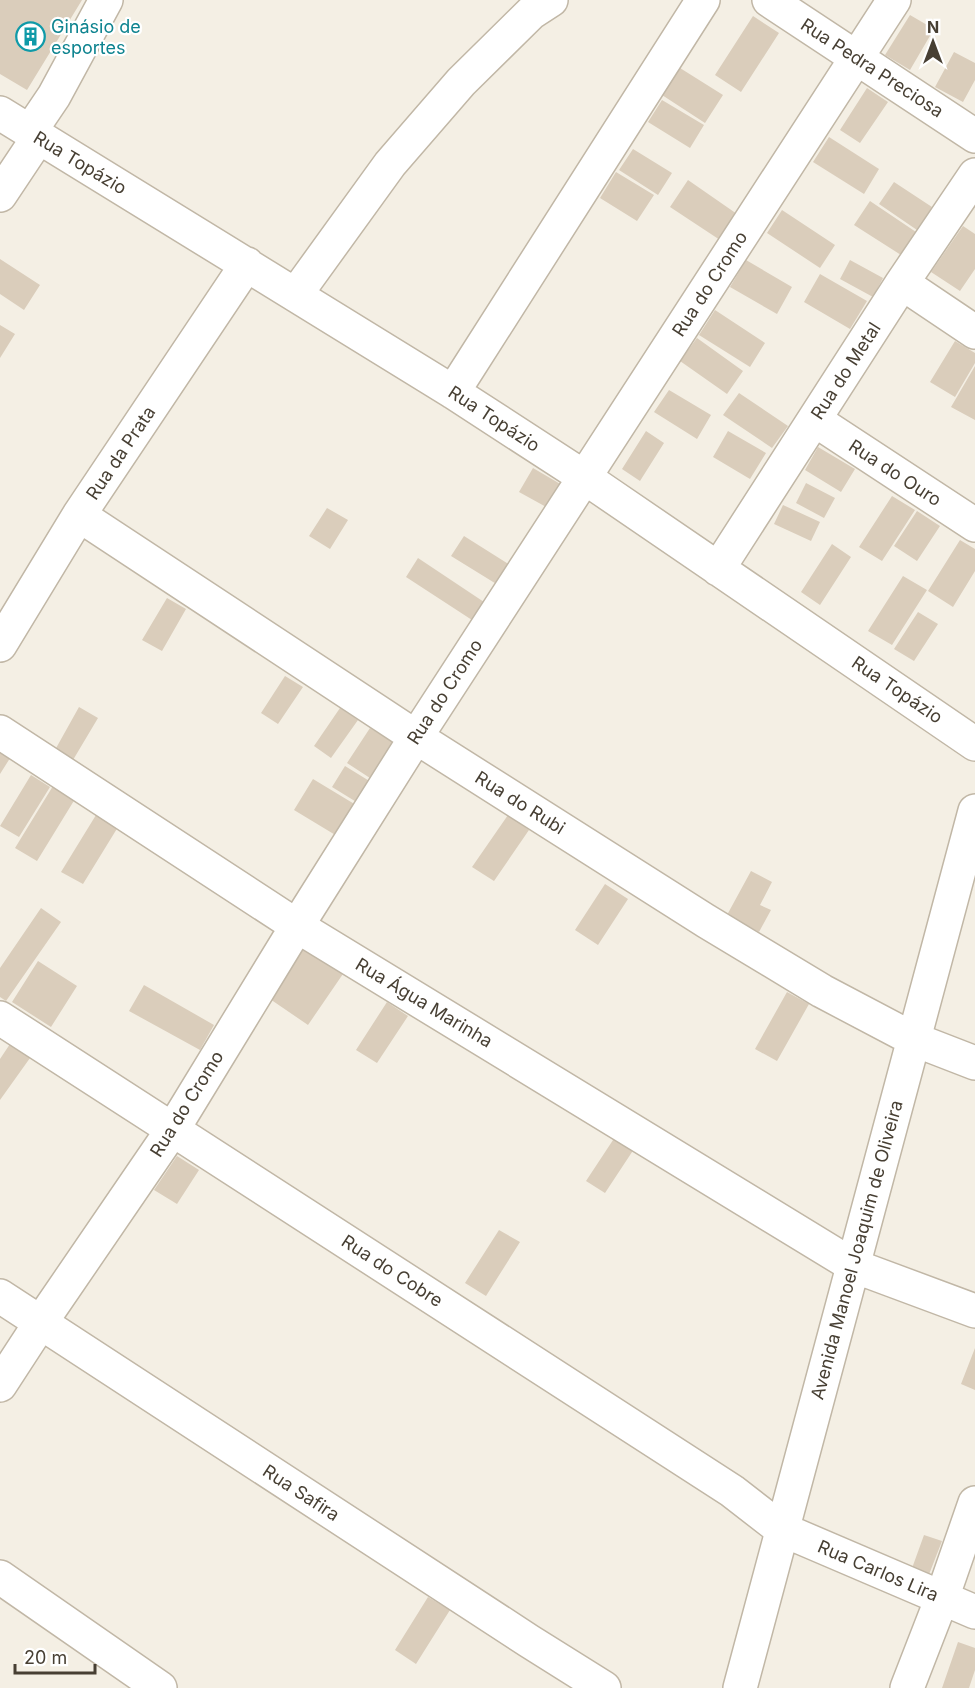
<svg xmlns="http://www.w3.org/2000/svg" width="975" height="1688" font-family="Inter,sans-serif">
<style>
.building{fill:#dacdbb}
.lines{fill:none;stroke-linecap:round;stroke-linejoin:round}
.minor-casing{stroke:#c1b7a6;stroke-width:36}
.minor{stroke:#fff;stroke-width:33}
.labels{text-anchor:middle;stroke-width:4.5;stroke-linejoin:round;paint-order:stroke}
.culture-label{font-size:18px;fill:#0d838f;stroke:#fff;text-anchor:start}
.street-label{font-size:18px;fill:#473f33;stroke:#fff}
</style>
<rect width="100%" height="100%" fill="#f4efe4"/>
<path class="building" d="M0,0H82L27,90L0,74Z
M910,15L934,29L910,70L885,55Z
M753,16L779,33L741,92L715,75Z
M954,52L975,63V80L963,102L935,87Z
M680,68L723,95L705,123L662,95Z
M867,88L888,102L860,143L840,130Z
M662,100L704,125L690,148L648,122Z
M829,137L879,169L864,194L813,162Z
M633,149L672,173L658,195L619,170Z
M616,172L654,195L637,221L600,198Z
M688,180L737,214L720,240L670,207Z
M894,182L932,207L917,230L879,204Z
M870,201L916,232L901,255L854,225Z
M782,210L835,245L820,268L767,233Z
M963,226L975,234V269L960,291L931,272Z
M0,259L40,285L24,310L0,294Z
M746,260L792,287L777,314L730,287Z
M850,260L883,278L873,297L840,279Z
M820,274L867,301L850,329L804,302Z
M715,310L765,343L750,367L699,335Z
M0,325L15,334L0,358Z
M697,338L743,371L727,394L680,361Z
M955,341L975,353V363L955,397L930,382Z
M975,366V420L951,407Z
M669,390L711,415L697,439L654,412Z
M739,393L788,426L772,448L723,415Z
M646,431L664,443L640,481L622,469Z
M728,431L766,453L750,479L713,457Z
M818,447L855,469L841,492L805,470Z
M533,468L562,485L548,508L519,492Z
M806,483L835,498L824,518L796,503Z
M892,496L915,510L882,561L859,547Z
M783,505L820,522L811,541L774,524Z
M327,508L348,520L330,549L309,536Z
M917,511L940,526L917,561L894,546Z
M464,536L510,565L498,585L451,556Z
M960,540L975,549V571L953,607L928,591Z
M832,544L851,557L820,605L801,592Z
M418,558L484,602L472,620L406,577Z
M903,576L927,590L892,645L868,631Z
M167,598L186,609L162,651L142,640Z
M918,612L938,624L914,661L894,649Z
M285,676L303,687L278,724L261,713Z
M79,707L98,718L73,760L55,750Z
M340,708L358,720L331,758L314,746Z
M370,728L396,744L373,780L347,763Z
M0,748L12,755L0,774Z
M345,766L371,782L358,803L332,787Z
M31,775L50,787L19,837L0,826Z
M313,779L356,805L337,836L294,810Z
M53,786L75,799L37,861L15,848Z
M96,815L118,827L83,884L61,872Z
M508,815L529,830L494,881L472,867Z
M751,871L772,882L760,905L771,910L759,932L727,915Z
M605,884L628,899L598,945L575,930Z
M41,908L61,922L6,1001L0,997V968Z
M303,943L345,971L308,1025L267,997Z
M38,961L77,986L51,1027L12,1002Z
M144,985L214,1025L200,1050L129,1011Z
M787,992L809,1004L777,1061L755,1049Z
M387,1002L408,1016L377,1063L356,1050Z
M10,1044L30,1058L0,1100V1059Z
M615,1137L634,1149L605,1193L586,1181Z
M177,1156L199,1170L177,1204L154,1190Z
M499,1230L520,1242L486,1296L465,1283Z
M975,1348V1390L961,1384Z
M924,1535L942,1541L928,1577L911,1571Z
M428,1597L450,1610L416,1664L395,1650Z
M958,1642L975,1648V1670L969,1688H942Z"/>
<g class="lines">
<defs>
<path id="minor" d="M769,0L975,136
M0,113L453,392L584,477L975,744
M29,133L54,96L106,0
M0,195L38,138
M902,283L975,332
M296,294L390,164L461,82L531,13L551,0
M453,392L703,0
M815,420L975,525
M79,515L416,737L706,921L822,991L913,1039L975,1063
M718,569L902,283L975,175
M0,645L79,515L247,264
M0,732L297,926L854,1266L975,1311
M0,1018L732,1491L781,1529L975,1612
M0,1296L529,1641L604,1688
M0,1385L41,1322L173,1129L297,926L416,737L894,0
M0,1577L160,1688
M740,1688L975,811
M907,1688L942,1598L975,1503"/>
</defs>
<use href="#minor" class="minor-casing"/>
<use href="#minor" class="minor"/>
</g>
<defs>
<symbol id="building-ring" viewBox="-11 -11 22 22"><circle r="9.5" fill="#fff" stroke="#0f9aa8" stroke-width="1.5"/><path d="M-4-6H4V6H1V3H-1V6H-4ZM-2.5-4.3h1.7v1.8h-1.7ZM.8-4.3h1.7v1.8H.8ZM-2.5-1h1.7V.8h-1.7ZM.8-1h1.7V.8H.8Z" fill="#0f9aa8"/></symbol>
</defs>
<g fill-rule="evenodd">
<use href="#building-ring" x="14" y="20" width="33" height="33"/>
</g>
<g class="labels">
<g class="culture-label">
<text x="51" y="33">Ginásio de<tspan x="51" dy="21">esportes</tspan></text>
</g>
<g class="street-label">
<text transform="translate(872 68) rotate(33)" y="6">Rua Pedra Preciosa</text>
<text transform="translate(80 163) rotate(31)" y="6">Rua Topázio</text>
<text transform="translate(710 284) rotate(-57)" y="6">Rua do Cromo</text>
<text transform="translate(846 371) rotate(-57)" y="6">Rua do Metal</text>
<text transform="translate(494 419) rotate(33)" y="6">Rua Topázio</text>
<text transform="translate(121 453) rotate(-56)" y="6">Rua da Prata</text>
<text transform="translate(895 473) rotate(33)" y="6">Rua do Ouro</text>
<text transform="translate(897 690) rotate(34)" y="6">Rua Topázio</text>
<text transform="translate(445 692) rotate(-57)" y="6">Rua do Cromo</text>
<text transform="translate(520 803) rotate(32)" y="6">Rua do Rubi</text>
<text transform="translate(424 1003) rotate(31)" y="6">Rua Água Marinha</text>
<text transform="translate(187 1104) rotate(-58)" y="6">Rua do Cromo</text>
<text transform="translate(857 1250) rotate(-75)" y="6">Avenida Manoel Joaquim de Oliveira</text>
<text transform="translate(392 1271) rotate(33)" y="6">Rua do Cobre</text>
<text transform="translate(301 1493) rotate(33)" y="6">Rua Safira</text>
<text transform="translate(878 1571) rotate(23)" y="6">Rua Carlos Lira</text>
</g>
</g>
<g transform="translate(933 42)" stroke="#ffffff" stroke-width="4.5" paint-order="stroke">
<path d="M0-4.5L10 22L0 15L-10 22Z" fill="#473f33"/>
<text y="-9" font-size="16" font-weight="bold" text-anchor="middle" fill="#473f33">N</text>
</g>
<path d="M15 1664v9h80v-9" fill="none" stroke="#473f33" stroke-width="3"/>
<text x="24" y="1664" font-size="18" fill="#473f33" stroke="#ffffff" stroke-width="4.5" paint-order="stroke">20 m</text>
</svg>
